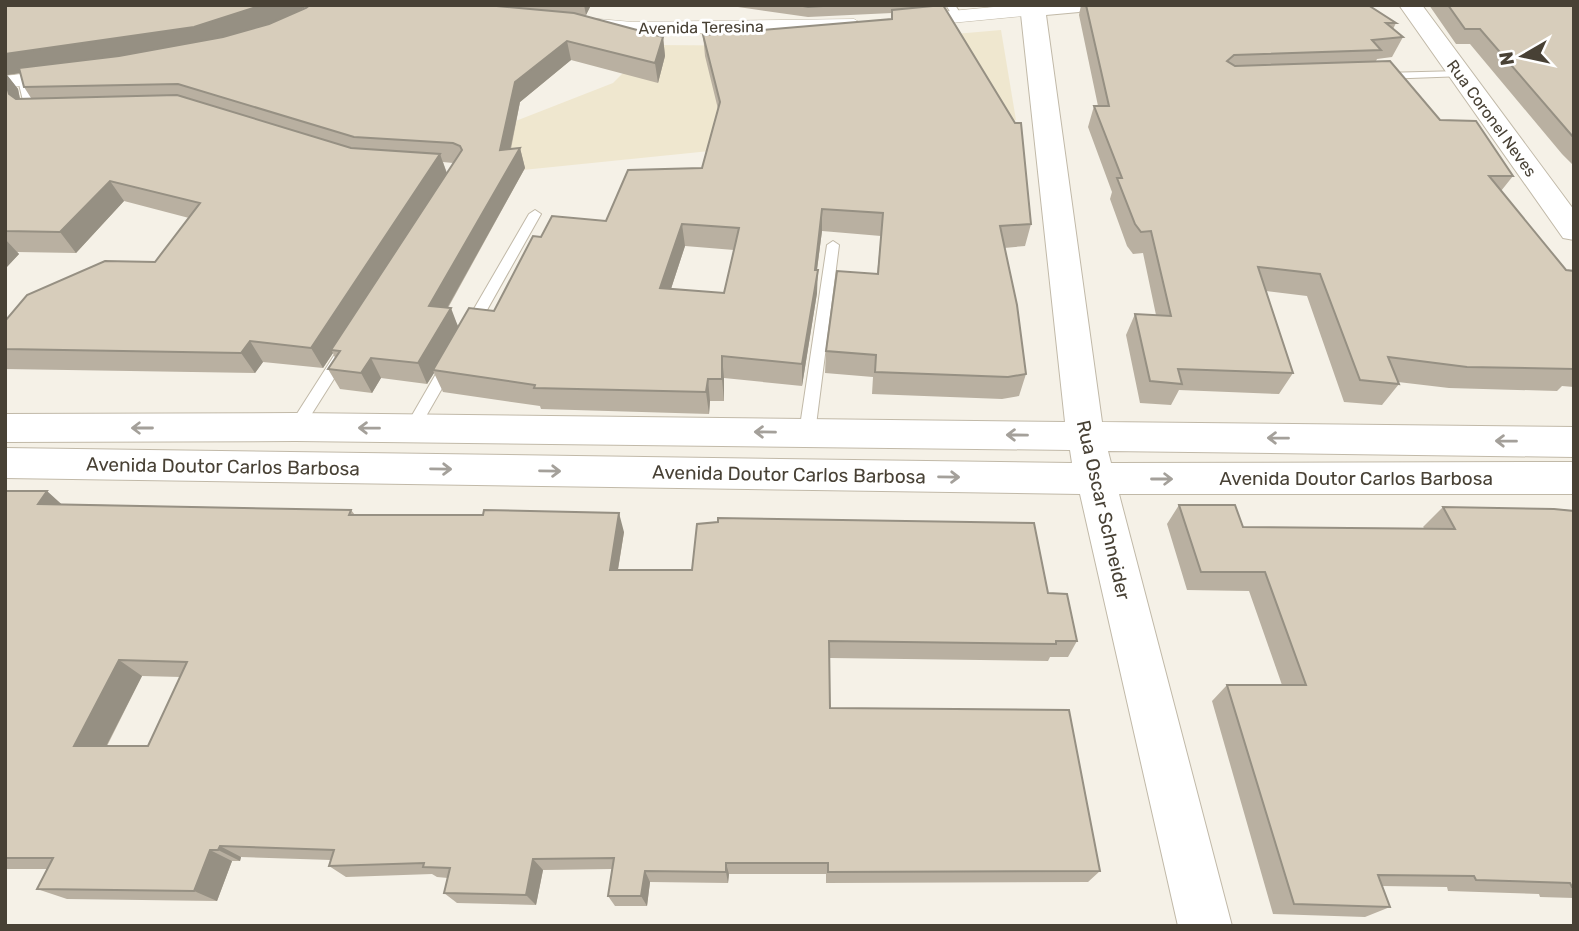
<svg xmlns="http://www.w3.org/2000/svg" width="1579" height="931" font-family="Rubik,sans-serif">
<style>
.education{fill:#efe7cf}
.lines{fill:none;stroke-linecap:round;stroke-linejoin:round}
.service-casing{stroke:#c1b9a8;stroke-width:2}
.minor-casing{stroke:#c1b9a8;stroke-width:1}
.tertiary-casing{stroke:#c1b9a8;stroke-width:2}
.service{fill:#fff;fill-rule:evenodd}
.minor{fill:#fff;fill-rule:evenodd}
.tertiary{fill:#fff;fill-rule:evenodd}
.wall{fill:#b9b0a1;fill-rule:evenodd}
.shaded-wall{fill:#969083}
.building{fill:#d7cdbb;stroke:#969083;stroke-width:2;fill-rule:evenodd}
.oneway{stroke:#a4a09a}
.labels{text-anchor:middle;stroke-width:6;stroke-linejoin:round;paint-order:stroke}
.far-street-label{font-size:16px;fill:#484135;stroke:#fff}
.street-label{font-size:19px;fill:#484135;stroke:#fff}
</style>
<rect width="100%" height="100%" fill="#f5f1e7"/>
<path class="education" d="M1001,30L1016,120L504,172L508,124L613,83L651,45L818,46Z"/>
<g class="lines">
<defs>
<path id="service" d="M946,5H955L962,16L960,18H954Z
M1460,71L1464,72V76L1383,79L1378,76L1383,73Z
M23,77L28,80L36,110L41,111V115L31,116L26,113L18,80Z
M535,210L541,214L478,326L471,331L466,329L464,326L529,214Z
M833,241L839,245L815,433L807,439L799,433L827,245Z
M342,350L349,355L301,431H291L288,427L291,423L337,351Z
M449,359L456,364L417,432H407L404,428L407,424L444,360Z"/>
<path id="minor" d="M1015,5H1041L1043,9L1034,15L909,27L900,21L909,15Z
M587,18L632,22L854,19L864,25L854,31L632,34L580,28L578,24Z
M63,69L70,71L73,75L70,79L5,88V76Z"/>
<path id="tertiary" d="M1020,5H1090L1079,12L1046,15L1102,422L1574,427V457L1108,451L1111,463L1574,462V494H1119L1232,926H1178L1080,494L5,478V448L1072,463L1070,450L296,441L5,442V414L296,413L1065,422Z
M1399,5H1422L1574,210V240L1563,238Z"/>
</defs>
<use href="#service" class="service-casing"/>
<use href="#minor" class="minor-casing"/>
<use href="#tertiary" class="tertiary-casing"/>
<use href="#service" class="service"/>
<use href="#minor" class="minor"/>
<use href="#tertiary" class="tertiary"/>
</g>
<path class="wall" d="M5,5H309L295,13L310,5H591L586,15H583L663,37L665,56L658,83L571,60L520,102L511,149L520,148L525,168L448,308L458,326L494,311L541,237L606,221L702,168L718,109L705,56L703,35L891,19L892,13L808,17L738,7V5H931L1031,224L1025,246L1004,248L1026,374L1019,396L1002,399L872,394L873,377L825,373L826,351L877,274L881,236L822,231L817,270V293L802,386L724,378V401H710L709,414L541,409L540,406L443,392L434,373L427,384L381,378L372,393L340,389L328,369L335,358L333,353L323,368L263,362L255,373L5,369V321L155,262L189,218L124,201L76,253L17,252L19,254L5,269ZM20,73L24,87L31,98L20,99L18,89L7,75ZM443,162L453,163L447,173ZM685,246L734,250L724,293L671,289Z
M1081,5H1368L1396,23L1393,29L1403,37L1392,57L1377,59L1376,61L1440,120L1513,176L1501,191L1566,270L1574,271V387L1562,386L1557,391L1449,388L1398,382L1399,384L1382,405L1344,402L1307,296L1266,291L1293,373L1279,394L1179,390L1171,405L1140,403L1126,335L1135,314L1156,315L1143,253L1133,254L1127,246L1110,199L1112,192L1088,127L1094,106H1098L1079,15Z
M1429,5H1574V166L1562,154L1470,44H1456Z
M5,491L61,504L351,510L355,515L624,532L618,570L1048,593L1077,641L1068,657H1050L1048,661L830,658V708L1100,871L1088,882L826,883V874H729L728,883L650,882L647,906H615L608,896L612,869L543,870L536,905L457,903L444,893L448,878L437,877L432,874L346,877L329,866L331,860L241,857L240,861H232L217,901L67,899L37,889L48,869H5ZM142,676L180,677L148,746H107Z
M1179,505L1243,527L1424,528L1423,527L1443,507L1574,511V898L1540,897L1539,894L1448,891L1447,887L1382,886L1390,907L1365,917L1273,914L1212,701L1227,685H1282L1249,591L1187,590L1167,524Z"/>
<path class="shaded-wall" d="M262,5H309L279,22L204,47L7,75L18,89L23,114L9,94L5,79V54Z
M584,5H591L586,15Z
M663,37L665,56L658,83L655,63Z
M567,41L571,60L520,102L506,170L500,150L515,82Z
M520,148L525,168L437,326L429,306Z
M440,154L447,174L331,350L333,353L323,368L311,348Z
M110,181L124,201L76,253L60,232Z
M822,209V231L814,292L815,270Z
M682,224L685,246L664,310L660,288Z
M5,239L19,254L5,269Z
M818,270L817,293L802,386V364Z
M451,308L459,329L433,370L434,373L427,384L418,363Z
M250,341L263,362L255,373L241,353Z
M722,356L724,378V401L722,379Z
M371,358L381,378L372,393L361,373Z
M708,379L710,401L709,414L706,392Z
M47,491L68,510L38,504Z
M619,513L624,532L615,587L610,570Z
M119,660L142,676L99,760L74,746Z
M220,846L241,857L240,861L218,850Z
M210,850L232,861L217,901L194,891Z
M533,859L543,870L536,905L526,895Z
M726,863L729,874L728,883L726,872Z
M645,871L650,882L647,906L641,896Z"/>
<path class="building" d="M5,5H262L194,27L5,54Z
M310,5H486L574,13L663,37L655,63L567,41L515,82L500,150L520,148L429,306L451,308L418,363L371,358L361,373L328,369L340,351L331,350L462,150L460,146L453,143L354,137L178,84L24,87L19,68L119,56L223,37L269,24L306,8Z
M798,5H838L808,7Z
M943,5L1015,123H1021L1031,224L1000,226L1017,305L1026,374L1008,377L875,372L876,355L826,351L837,271L878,274L883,213L822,209L815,270H818L802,364L722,356V379H708L706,392L534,388L535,385L433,370L469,308L494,311L533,236L541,237L552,216L606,221L628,170L702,168L720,102L703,35L892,19V10ZM682,224L739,228L724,293L660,288Z
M1086,5H1368L1396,23H1386L1403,37L1372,40L1381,50L1234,55L1227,61L1235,66L1390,61L1440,120L1476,121L1513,176H1489L1566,270L1574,271V369L1467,367L1388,357L1399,384L1360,380L1320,274L1258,267L1293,373L1178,369L1182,384L1150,381L1135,314L1171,316L1151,231L1141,232L1135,224L1117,178H1122L1094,106H1109Z
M1448,5H1574V138L1480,29H1465Z
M5,79L9,94L16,99L177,95L351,148L440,154L311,348L250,341L241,353L5,349V321L27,295L105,261L155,262L200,203L110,181L60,232L5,231Z
M5,491H47L38,504L351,510L349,515H483L484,510L619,513L610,570H692L697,524L718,522V518L1034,523L1048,593L1067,594L1077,641H1056V644L829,641L830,708L1069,710L1100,871L828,872V863H726V872L645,871L641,896H608L614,858L533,859L526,895L444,893L450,868L423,867L424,863L329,866L334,850L220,846L218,850H210L194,891L37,889L53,858H5ZM119,660L187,662L148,746H74Z
M1179,505H1235L1243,527L1455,529L1443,507L1554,509L1574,511V887H1572L1570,883L1476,880L1474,876L1378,875L1390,907L1294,904L1227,685H1306L1265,572H1201Z"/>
<defs><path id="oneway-shaft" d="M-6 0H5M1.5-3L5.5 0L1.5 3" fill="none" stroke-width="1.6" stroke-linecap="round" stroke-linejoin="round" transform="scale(1.75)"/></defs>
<g class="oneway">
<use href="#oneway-shaft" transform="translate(142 428) rotate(180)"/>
<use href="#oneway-shaft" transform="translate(369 428) rotate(-179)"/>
<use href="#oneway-shaft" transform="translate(765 432) rotate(-179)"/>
<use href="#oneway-shaft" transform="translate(1017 435) rotate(-179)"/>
<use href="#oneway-shaft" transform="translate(1278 438) rotate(-179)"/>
<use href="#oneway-shaft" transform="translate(1506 441) rotate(-179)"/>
<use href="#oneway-shaft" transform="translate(441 469) rotate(1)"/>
<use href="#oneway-shaft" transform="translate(550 471) rotate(1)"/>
<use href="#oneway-shaft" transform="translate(949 477) rotate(1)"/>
<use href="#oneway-shaft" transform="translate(1162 479)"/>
</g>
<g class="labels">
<g class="far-street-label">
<text transform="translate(701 27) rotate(-1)" y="6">Avenida Teresina</text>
<text transform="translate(1492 118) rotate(54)" y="6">Rua Coronel Neves</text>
</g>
<g class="street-label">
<text transform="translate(223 466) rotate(1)" y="7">Avenida Doutor Carlos Barbosa</text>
<text transform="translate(789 474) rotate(1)" y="7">Avenida Doutor Carlos Barbosa</text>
<text x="1356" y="485">Avenida Doutor Carlos Barbosa</text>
<text transform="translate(1104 510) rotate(77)" y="7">Rua Oscar Schneider</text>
</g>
</g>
<rect width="1579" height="931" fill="none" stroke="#484135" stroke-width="14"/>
<g transform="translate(1523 56) rotate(261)" stroke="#ffffff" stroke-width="5" paint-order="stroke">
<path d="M0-5L12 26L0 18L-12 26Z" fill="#484135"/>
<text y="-10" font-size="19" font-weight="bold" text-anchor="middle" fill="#484135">N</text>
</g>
</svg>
